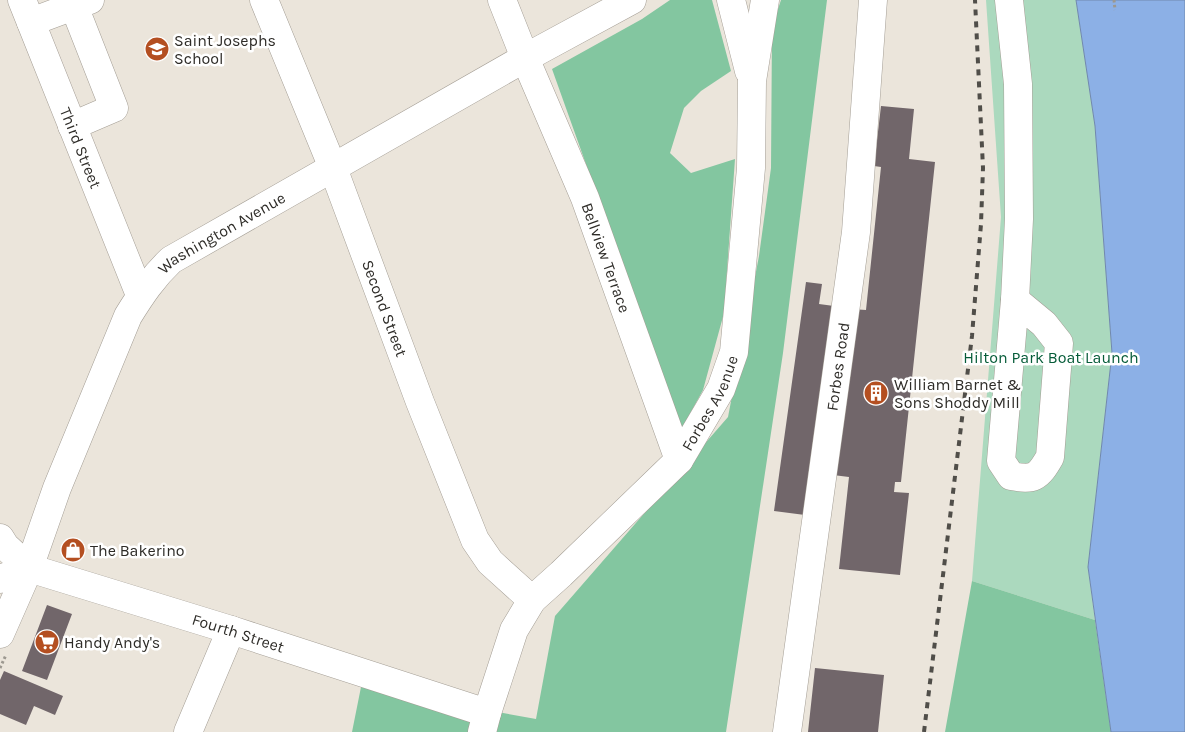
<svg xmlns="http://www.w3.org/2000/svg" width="1185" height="732" font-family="Karla,sans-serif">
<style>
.green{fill:#abd9be}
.forest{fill:#83c6a0}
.water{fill:#8cb0e6;stroke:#7088ad}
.building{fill:#71666a}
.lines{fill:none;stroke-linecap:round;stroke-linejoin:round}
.minor-casing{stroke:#a49e95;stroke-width:29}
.path{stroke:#9c9890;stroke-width:3;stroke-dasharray:2.5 2.5;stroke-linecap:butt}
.minor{stroke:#fff;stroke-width:28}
.rail{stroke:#504e49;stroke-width:4;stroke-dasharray:6 6;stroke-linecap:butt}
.labels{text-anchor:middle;stroke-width:5;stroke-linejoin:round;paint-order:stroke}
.poi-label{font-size:16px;fill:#2e2c28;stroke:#fff;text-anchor:start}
.street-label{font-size:16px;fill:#2e2c28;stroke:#fff}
.park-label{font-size:16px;fill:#065c39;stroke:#fff}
</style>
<rect width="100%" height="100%" fill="#ebe5db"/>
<path class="green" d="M986,0H1076L1095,126L1112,353L1088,567L1095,620L972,581L1001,217Z"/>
<path class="forest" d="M670,0H712L731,71L701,91L684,108L670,153L691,173L735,159L724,313L703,390L681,430L552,69L642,19Z
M781,0H827L783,353L726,732H352L361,687L536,719L555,616L728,417L759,256L771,168L772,27Z
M972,581L1095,620L1111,732H945Z"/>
<path class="water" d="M1076,0H1185V732H1111L1088,567L1112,353L1095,126Z"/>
<path class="building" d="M881,106L914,109L909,159L935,162L901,482H895L894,492L909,493L900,575L839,569L849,477L833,475L851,309L866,310L881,167L874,166Z
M806,282L822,284L819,304L834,306L805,515L774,511Z
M47,605L72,614L47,680L22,671Z
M815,668L884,675L878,732H808Z
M4,671L63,696L55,715L34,706L26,725L0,714V680Z"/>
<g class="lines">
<defs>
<g id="minor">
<path id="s1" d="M22,0L140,295"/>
<path id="s2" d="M264,0L333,168L420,402L475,540L490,562L532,600"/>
<path id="s3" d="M502,0L525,58L585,198L679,460"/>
<path d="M731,0L749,71"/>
<path d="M1009,0L1018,84L1019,219L1015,300"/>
<path d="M31,22L90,0"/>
<path d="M72,126L114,108L74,6"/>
<path d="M1015,300L1044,324L1059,343L1050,457C1038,478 1034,480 1011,476L1001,461Z"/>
<path id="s4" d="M0,538L5,546L29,568L231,630L487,713"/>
<path d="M0,579L29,568"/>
<path id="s5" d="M0,634L29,568L57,488L128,316C141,295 153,277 171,260L525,58L632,0"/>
<path d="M188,732L231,630"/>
<path id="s6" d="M482,732L487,713L514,630L532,600L561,574L679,460L721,389L734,352L751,168L752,81L765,0"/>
<path id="s7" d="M787,732L856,232L873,0"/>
</g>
</defs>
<use href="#minor" class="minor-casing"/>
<path class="path" d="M1114,0L1115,10
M0,668L6,655"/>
<use href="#minor" class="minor"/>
<path class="rail" d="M924,732L972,336L981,224L983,168L975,0"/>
</g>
<defs>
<symbol id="school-disc" viewBox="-11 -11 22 22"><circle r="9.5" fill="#b44f21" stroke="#fff"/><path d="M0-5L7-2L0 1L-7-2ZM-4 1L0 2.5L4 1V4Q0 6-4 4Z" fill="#fff"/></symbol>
<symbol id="building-disc" viewBox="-11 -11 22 22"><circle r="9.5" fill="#b44f21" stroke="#fff"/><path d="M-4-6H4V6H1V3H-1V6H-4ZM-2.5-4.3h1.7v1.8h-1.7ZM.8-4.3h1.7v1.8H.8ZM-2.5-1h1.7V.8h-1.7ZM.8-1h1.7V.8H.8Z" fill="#fff"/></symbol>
<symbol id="shop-disc" viewBox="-11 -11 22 22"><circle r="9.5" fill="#b44f21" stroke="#fff"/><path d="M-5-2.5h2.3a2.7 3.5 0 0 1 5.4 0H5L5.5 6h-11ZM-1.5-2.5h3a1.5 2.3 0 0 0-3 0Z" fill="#fff"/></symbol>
<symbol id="supermarket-disc" viewBox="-11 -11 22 22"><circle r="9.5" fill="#b44f21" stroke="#fff"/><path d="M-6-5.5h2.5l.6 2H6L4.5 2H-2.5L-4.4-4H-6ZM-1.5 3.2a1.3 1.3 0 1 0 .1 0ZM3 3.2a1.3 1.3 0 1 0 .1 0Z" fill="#fff"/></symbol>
</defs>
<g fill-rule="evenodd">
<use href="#school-disc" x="143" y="35" width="28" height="28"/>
<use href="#building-disc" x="862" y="379" width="28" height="28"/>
<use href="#shop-disc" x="59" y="536" width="28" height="28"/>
<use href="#supermarket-disc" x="33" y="628" width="28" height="28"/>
</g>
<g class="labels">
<g class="poi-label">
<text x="174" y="46">Saint Josephs<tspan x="174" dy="18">School</tspan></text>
<text x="894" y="390">William Barnet &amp;<tspan x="894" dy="18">Sons Shoddy Mill</tspan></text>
<text x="90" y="556">The Bakerino</text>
<text x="64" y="648">Handy Andy's</text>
</g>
<g class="street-label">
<text dy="6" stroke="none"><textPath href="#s1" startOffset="159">Third Street</textPath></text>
<text dy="6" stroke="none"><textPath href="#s5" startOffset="471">Washington Avenue</textPath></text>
<text dy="6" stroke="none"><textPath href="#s3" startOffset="278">Bellview Terrace</textPath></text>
<text dy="6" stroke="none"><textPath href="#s2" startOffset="331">Second Street</textPath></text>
<text dy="6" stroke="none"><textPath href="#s7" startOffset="369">Forbes Road</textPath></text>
<text dy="6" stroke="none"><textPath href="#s6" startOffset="410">Forbes Avenue</textPath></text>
<text dy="6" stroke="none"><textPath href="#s4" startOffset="261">Fourth Street</textPath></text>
</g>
<g class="park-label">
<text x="1051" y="363">Hilton Park Boat Launch</text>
</g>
</g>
</svg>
